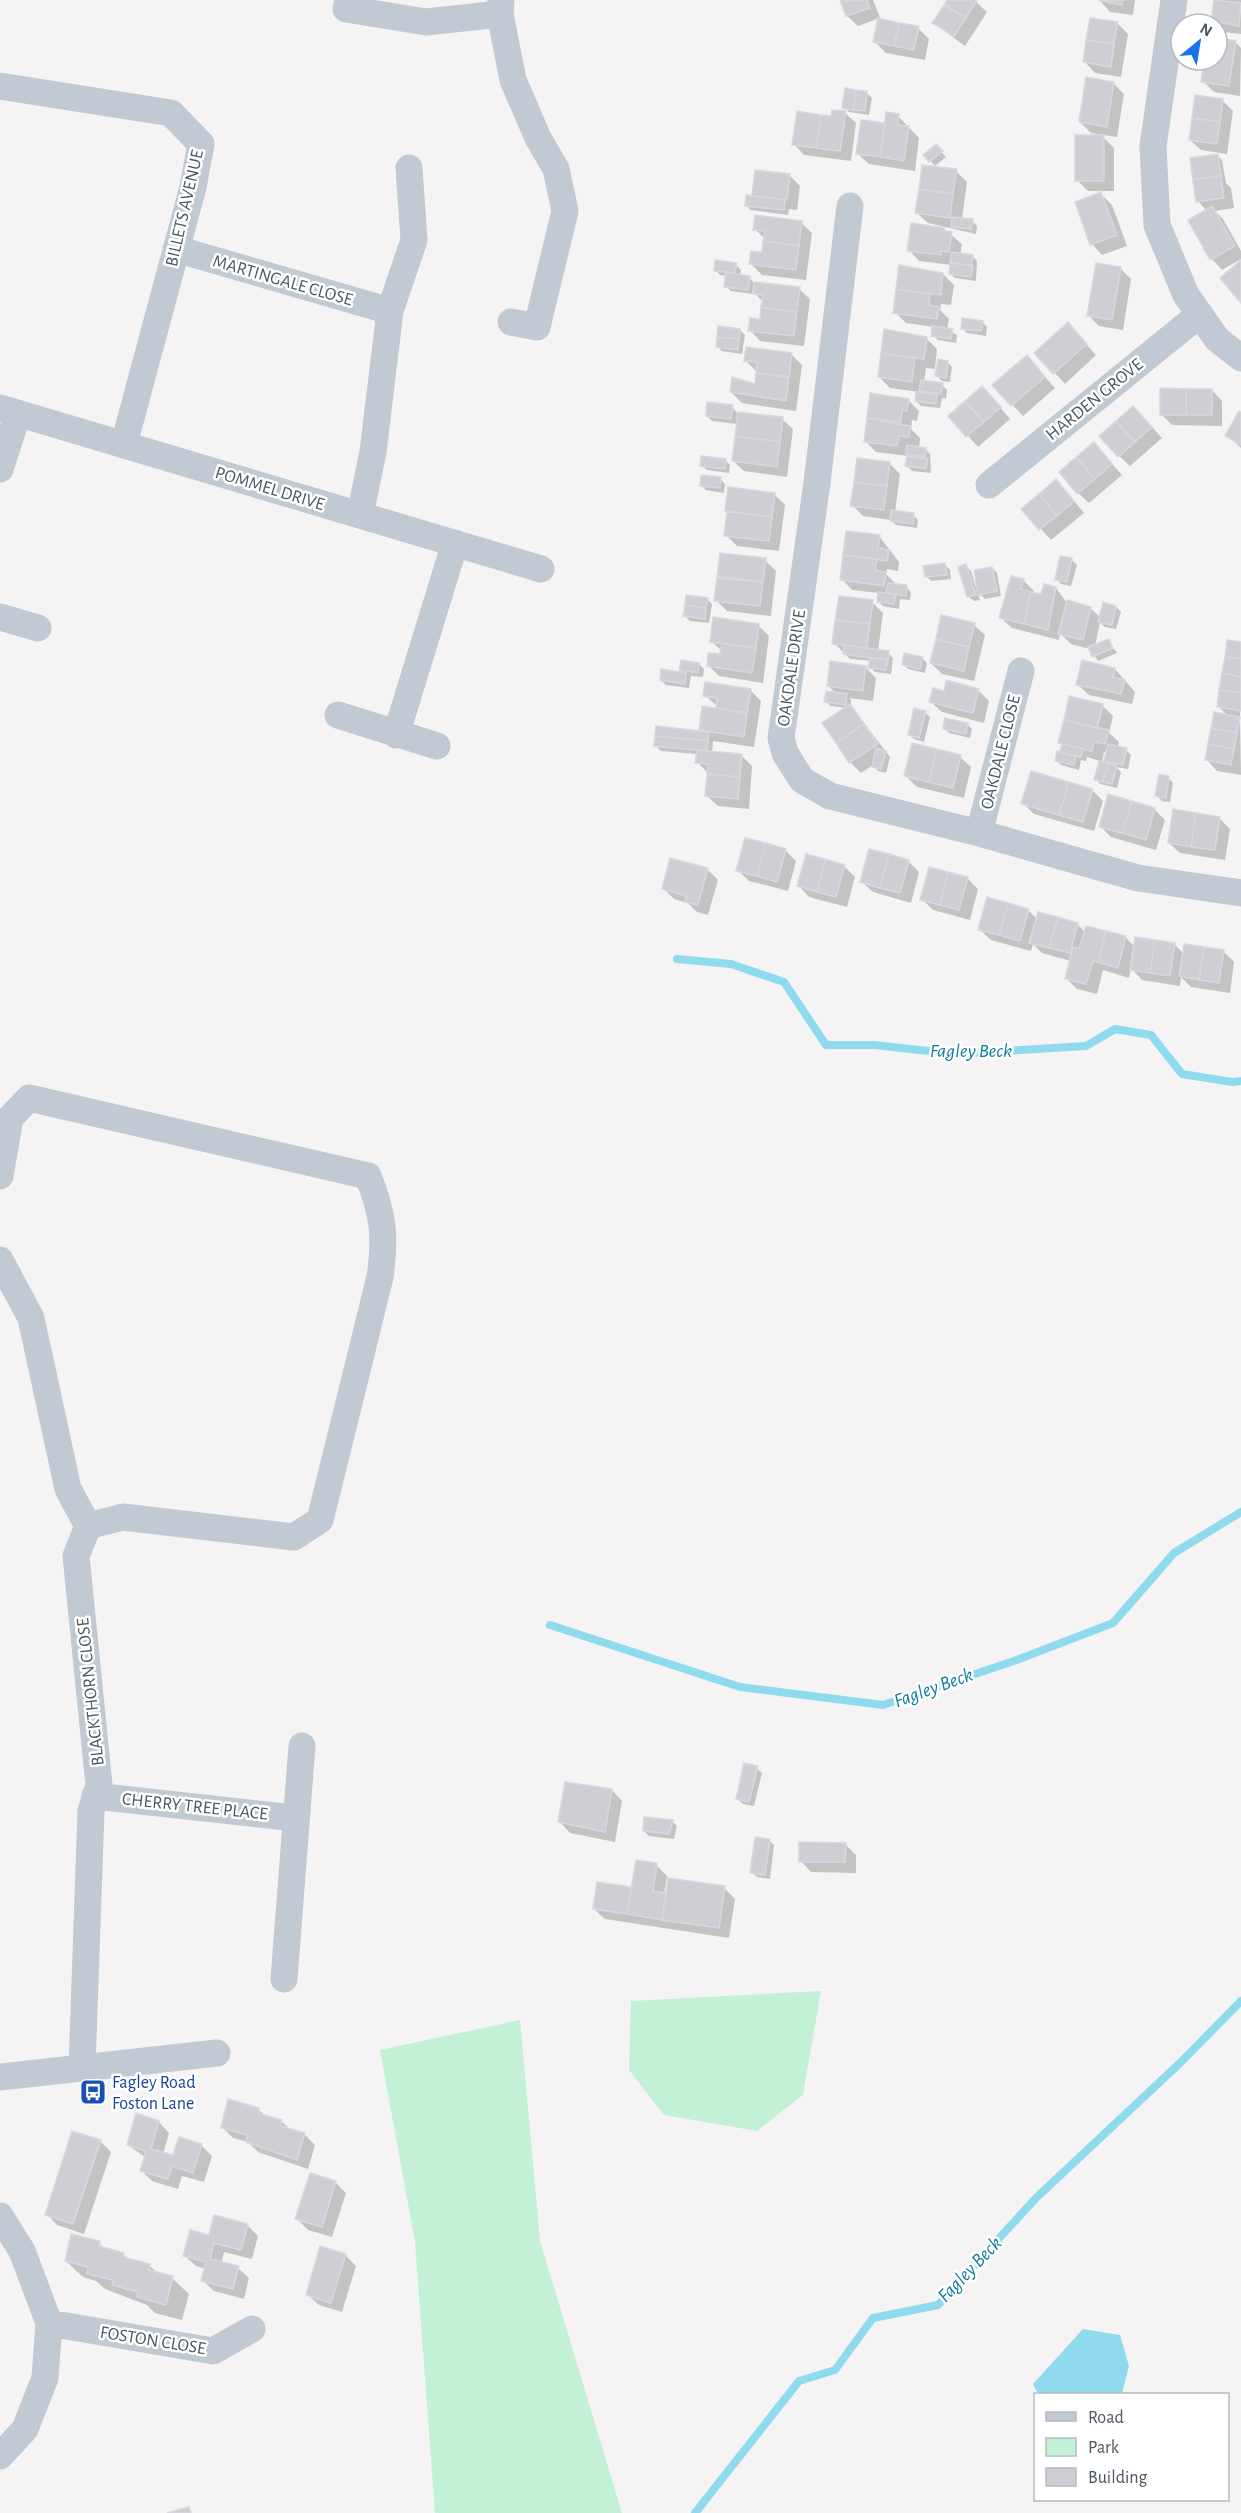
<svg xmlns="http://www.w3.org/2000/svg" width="1241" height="2513" font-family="'Alegreya Sans',sans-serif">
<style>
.green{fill:#c3f1d5}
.water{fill:#90daee}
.shadow{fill:#0003;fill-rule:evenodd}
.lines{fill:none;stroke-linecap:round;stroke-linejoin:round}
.stream{stroke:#90daee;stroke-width:8}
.building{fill:#cdcfd5;stroke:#d7d9de;stroke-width:1.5}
.minor{stroke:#c1cad2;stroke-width:27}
.labels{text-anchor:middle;stroke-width:5;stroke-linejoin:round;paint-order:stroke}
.street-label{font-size:18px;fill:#4a5661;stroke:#fff}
.transit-label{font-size:18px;fill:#164399;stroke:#fff;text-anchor:start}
.water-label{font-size:20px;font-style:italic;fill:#0c7c9b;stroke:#fff}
</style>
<rect width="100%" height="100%" fill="#f5f3f3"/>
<path class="green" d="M821,1991L803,2095L757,2131L664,2115L629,2070L631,2001Z
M520,2020L540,2241L622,2513H435L415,2242L380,2050Z"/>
<path class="water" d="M1083,2329L1120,2335L1129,2366L1122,2394H1038L1033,2384Z"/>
<path class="shadow" d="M841,0H873L881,20L918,28L929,39L925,60L886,53L875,42L880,18L858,26L847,16Z
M949,0H974L987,12L965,46L934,23Z
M1135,0L1133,15L1110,12L1100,1Z
M1216,0H1241V34L1224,32L1213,21Z
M1117,23L1128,34L1121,77L1095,73L1085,62Z
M1217,40L1235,42L1241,48L1240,96L1214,92L1203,81L1206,60H1217Z
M1113,83L1124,94L1117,137L1091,133L1080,122Z
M867,93L872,98L869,115L849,112L844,107Z
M1223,101L1233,111L1227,154L1201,150L1190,140Z
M845,113L856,123L851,161L804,155L794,144L832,118Z
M898,116L919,138L915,171L869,164L858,154Z
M1103,137L1114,148V191H1088L1077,180Z
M936,146L946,157L935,166L925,155Z
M1217,155L1222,160L1226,183L1231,188L1234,208L1215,211L1223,219L1241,251V259L1222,270L1212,259L1207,211L1198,201Z
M956,171L967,182L962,219L972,221L977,226L976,234L928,223L917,213Z
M790,176L800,186L797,210L789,209L788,215L751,210L746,205Z
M1101,194L1112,205L1127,246L1102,255L1092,244Z
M801,223L812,233L806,280L762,275L751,264L763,254L765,239L755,229Z
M944,229L962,244L960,255L972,256L977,261L976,281L955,278L950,273L952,265L919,261L909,250Z
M736,265L741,270L740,276L749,277L754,283L799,289L810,299L804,346L760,341L750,330L761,321L763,302L753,291L752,294L731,291L726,286L727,276L720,275L716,270Z
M901,267L933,271L943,274L954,285L951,305L941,304L940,310L949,319L947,329L957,335L956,343L938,340L933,335L934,327L906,323L895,312Z
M1121,269L1131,279L1123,330L1099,326L1088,315Z
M982,322L987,327L986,336L967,333L962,328Z
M740,330L745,335L742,354L722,351L717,346Z
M886,331L918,335L926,338L937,349L935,369L926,368L924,382L942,385L947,390L946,399L942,398L940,408L921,406L916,401L919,392L890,388L879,377Z
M1078,335L1096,355L1065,384L1036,353Z
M791,354L802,365L796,411L742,403L731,392L756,386V371L745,360Z
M1027,357L1055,388L1023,416L994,385Z
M947,362L952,367L950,382L942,381L937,376Z
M1212,390L1222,401V426L1172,425L1161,414Z
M871,395L908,400L919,411L917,421L912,420L911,429L920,438L919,448L925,449L930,454L931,473L912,471L907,466L908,456L876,452L865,441Z
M993,399L1010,419L978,447L950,416Z
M732,406L737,413L782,419L793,429L787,477L744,471L733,461L738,424L712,421L707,416Z
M1241,414V448L1227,435Z
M1144,418L1162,438L1130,466L1119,456Z
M1104,455L1122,475L1089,503L1078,493Z
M725,460L730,465L729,473L707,470L702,465Z
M890,464L900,474L895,512L913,515L918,520L917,528L896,525L890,520L863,516L852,505Z
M720,479L725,484L724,493L706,490L701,485Z
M1067,492L1084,513L1051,540L1023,509Z
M774,494L785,505L779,551L737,546L726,535Z
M879,536L899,562L898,571L887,569L886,574L896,584L906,587L911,592L910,600L900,599L899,609L883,606L878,601L879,593L852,590L842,579Z
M1062,557L1072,560L1077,565L1071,586L1061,584L1056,579Z
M765,560L776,571L771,616L727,611L716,600L723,579L719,575Z
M945,565L950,570L951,579L931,581L926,576Z
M966,566L971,571L976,588L992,568L997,573L1001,596L985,599L978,592L980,600L974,601L969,597Z
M1023,580L1034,591L1033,594L1043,596L1056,588L1066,602L1090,608L1101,618L1116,607L1121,612L1116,629L1105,627L1100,622L1095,646L1108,640L1117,653L1098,661L1090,649L1071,644L1060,633L1059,640L1012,628L1001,618Z
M707,599L712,604L709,623L690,621L685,616Z
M872,602L883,613L878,651L888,653L893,658L891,674L875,672L870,667L871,661L850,659L834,643Z
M758,625L769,636L763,683L719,676L708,665L721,656L722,651L711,641Z
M974,625L985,635L974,681L942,674L931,663Z
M1241,643L1240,719L1241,775L1217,771L1207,760L1228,716L1218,706Z
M922,658L927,663L925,673L908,669L903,664Z
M682,662L699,664L704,669L703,677L691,676L689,688L666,685L661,680L680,673Z
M865,667L876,678L873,701L849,698L851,700V706L890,757L886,773L878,771L873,765L861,773L850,762L824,724L847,708L831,706L826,701L837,694L828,686Z
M1115,669L1135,692L1132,704L1089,695L1078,685Z
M750,690L761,701L754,747L713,741L712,753L742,756L752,766L749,809L718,806L707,796L708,773L697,762L698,754L661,751L656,746L703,733L700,730L717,706L705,695Z
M978,690L989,701L984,723L942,712L931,702L945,693Z
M1102,705L1113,716L1109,733L1119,742L1117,748L1126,750L1131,755L1128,769L1116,767L1121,772L1117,788L1100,784L1095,779L1100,761L1087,757L1086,761L1081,760L1079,770L1061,765L1056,760L1063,746L1060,743ZM1104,752H1108L1105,764L1102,763Z
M925,712L930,717L924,742L914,739L909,734Z
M967,724L972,729L970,738L949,733L944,728Z
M960,757L971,767L964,798L917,787L906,776Z
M1168,778L1173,783L1170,802L1162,801L1157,796Z
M1092,790L1103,801L1094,831L1034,814L1023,803Z
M1154,809L1165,820L1156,850L1111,837L1100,826Z
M1219,818L1230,829L1225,860L1180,853L1169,843Z
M785,850L796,861L788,891L749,881L738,870Z
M908,861L919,872L911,903L873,892L862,882Z
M844,866L855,877L847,907L809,897L799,886Z
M707,869L718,880L708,915L697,912L688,903L674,899L664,889Z
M967,878L978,889L970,920L933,910L922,899Z
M1028,910L1037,919L1077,924L1085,932L1126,938L1135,947L1174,944L1184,954L1224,952L1234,962L1230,993L1191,987L1181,977L1180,986L1142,980L1131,968L1129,978L1103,970L1097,994L1077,989L1066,978L1071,961L1042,953L1033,944L1031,951L991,940L980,930Z
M757,1768L762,1773L754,1806L743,1804L738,1799Z
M612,1790L622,1801L615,1842L570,1833L560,1822Z
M672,1821L677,1826L674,1839L649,1836L644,1831Z
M769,1840L774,1845L770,1879L757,1877L752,1872Z
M845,1844L856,1855V1873L811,1872L801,1861Z
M656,1865L667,1876L664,1894L724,1888L735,1899L729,1938L605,1919L594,1909L598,1884L633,1889Z
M258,2109L266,2117L281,2121L291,2130L304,2134L315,2145L308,2169L258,2152L248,2142L233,2138L222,2127Z
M159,2122L169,2133L163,2154L174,2157L201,2145L212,2156L204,2182L182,2176L178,2189L152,2181L141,2170L145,2157L128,2145Z
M100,2141L111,2152L84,2234L57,2225L47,2214Z
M335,2182L346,2193L332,2237L308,2230L297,2219Z
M247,2225L258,2236L252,2259L224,2252L221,2264L238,2268L249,2278L244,2299L214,2291L203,2281L206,2269L196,2266L185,2256L210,2237Z
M99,2243L106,2250L123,2254L129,2260L149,2265L158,2274L172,2278L189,2294L182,2320L155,2313L147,2305L105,2289L96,2281L83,2277L66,2261Z
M345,2255L356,2266L342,2312L319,2305L308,2295Z"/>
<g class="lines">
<path class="stream" d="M677,959L731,964L784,982L826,1045H874L955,1054L1086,1046L1115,1029L1151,1035L1182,1074L1232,1082L1241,1081
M550,1625L740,1687L883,1705L1014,1661L1113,1623L1174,1553L1241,1512
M695,2513L799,2381L835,2370L873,2318L938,2305L1036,2198L1180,2063L1241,2001"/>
</g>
<path class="building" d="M840,0H867L870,8L846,16Z
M947,0H977L966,18L944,5Z
M1098,0H1123L1122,5Z
M1214,0L1241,3L1239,26L1211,21Z
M944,5L966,18L954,36L932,23Z
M878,18L899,23L894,46L873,42Z
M1090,18L1118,22L1114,44L1086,40Z
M899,23L919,26L914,50L894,46Z
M1217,38L1236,41L1229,86L1201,82L1204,60H1217Z
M1086,40L1114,44L1111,67L1083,62Z
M1086,77L1114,82L1107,127L1079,122Z
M845,88L856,90L853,110L842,108Z
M856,90L867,91L865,111L853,110Z
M1195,95L1223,99L1220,122L1192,118Z
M832,110L846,111L840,151L816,148L821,115L831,116Z
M797,111L821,115L816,148L792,145Z
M886,112L899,114L898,125L909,126L904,161L880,157Z
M1192,118L1220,122L1217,144L1189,140Z
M861,120L885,123L880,157L856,154Z
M1075,135H1104V181H1075Z
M936,144L943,151L929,162L923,155Z
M1218,154L1221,176L1193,180L1190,158Z
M922,165L957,169L953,194L919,189Z
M755,170L790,174L787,200L752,196Z
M1221,176L1224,198L1196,202L1193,180Z
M919,189L953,194L950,218L915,213Z
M1101,192L1117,235L1090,245L1075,202Z
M746,195L785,200L784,210L745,206Z
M1212,206L1235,246L1210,260L1188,220Z
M755,215L802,221L799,246L763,241L765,231L753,230Z
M952,217L973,219L971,229L951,227Z
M911,223L944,228V231L952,232L949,252L941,251V255L907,251Z
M763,241L799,246L796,270L749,264L751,251L762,252Z
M952,252L973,255L971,266L950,262Z
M715,260L737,263L735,273L714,271Z
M1241,260V303L1220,278Z
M950,263L973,266L971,277L949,274Z
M1096,263L1121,267L1112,320L1087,316Z
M899,265L943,273L941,295L896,289Z
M726,272L750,276L748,290L724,287Z
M754,282L800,287L797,312L761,307L763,295L753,294Z
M896,289L930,294L929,305L939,307L937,319L893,313Z
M761,307L797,312L794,336L748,331L750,318L760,319Z
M962,318L983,321L981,331L961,329Z
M1068,322L1087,344L1053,374L1034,353Z
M718,326L740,329L739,339L717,337Z
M932,326L953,329L951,339L931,336Z
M884,329L927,337L924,359L881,353Z
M717,337L739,339L738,350L716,347Z
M746,347L792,353L789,377L756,373L757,362L744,361Z
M881,353L915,358L912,382L878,377Z
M1027,355L1045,377L1011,406L992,385Z
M938,359L948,361L946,378L935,376Z
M756,373L789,377L786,401L730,392L732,377L755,384Z
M921,380L943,383L941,394L919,391Z
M982,386L1001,407L984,422L965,401Z
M1160,388L1186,389V415H1160Z
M1186,389H1212V415H1186Z
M916,392L937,395L936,404L915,401Z
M870,393L909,399L907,411L902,410L901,422L867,418Z
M965,401L984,422L966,437L948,416Z
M707,402L733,405L731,419L706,416Z
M1133,406L1152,427L1135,442L1116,421Z
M1239,411L1241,412V445L1225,436Z
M738,412L783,417L780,442L735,436Z
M867,418L910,426L909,437L899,436L897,446L864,442Z
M1116,421L1135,442L1118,457L1099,436Z
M735,436L780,442L777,467L732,461Z
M1094,442L1112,464L1095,479L1076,457Z
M907,445L926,448L925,457L906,454Z
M701,456L726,459L725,469L700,466Z
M907,456L928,459L926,469L905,466Z
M1076,457L1095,479L1077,494L1059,472Z
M857,458L890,462L887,486L854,482Z
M701,475L721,477L720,488L700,486Z
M1056,479L1074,501L1057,516L1039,494Z
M854,482L887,486L884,510L850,506Z
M728,487L775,493L772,517L725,511Z
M1039,494L1057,516L1039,530L1021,509Z
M891,510L914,513L913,524L890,521Z
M727,511L772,517L769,541L724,536Z
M846,531L880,535L878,548L889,550L887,561L843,555Z
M720,553L766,558L763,582L717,576Z
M843,555L877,559L875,570L886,572L884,586L840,580Z
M1060,556L1072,558L1067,582L1055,580Z
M945,563L947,575L925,577L923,566Z
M966,564L976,595L967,597L958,567Z
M992,567L997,591L978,595L974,570Z
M1011,576L1024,579L1021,589L1031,592L1024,624L999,618Z
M717,578L763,582L760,606L714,601Z
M888,583L907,585L906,596L886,593Z
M1044,584L1056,587L1048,630L1024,624L1031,592L1041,594Z
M878,592L896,594L894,604L877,602Z
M686,595L708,598L706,608L685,605Z
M839,596L873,600L870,624L835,620Z
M1067,600L1091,607L1083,640L1058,634Z
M1103,602L1116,606L1112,625L1098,622Z
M685,605L706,608L705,619L683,616Z
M941,615L975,623L969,647L936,639Z
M713,617L759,624L756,648L710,642Z
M835,620L870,624L867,648L832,644Z
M936,639L969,647L964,671L930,663Z
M1109,639L1113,648L1092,657L1088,647Z
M1227,640L1241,642V659L1225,657Z
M722,643L756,648L752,673L707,666L708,653L720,654Z
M844,645L889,651L888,660L843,654Z
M904,653L923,657L920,669L902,665Z
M1225,657L1241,659V677L1222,673Z
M870,658L888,660L886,670L868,668Z
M681,660L699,663L698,673L679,670Z
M1082,660L1115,668L1113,677L1125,680L1121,694L1076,685Z
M830,661L866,666L863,691L827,686Z
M661,669L686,673L685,684L660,680Z
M1222,673L1241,677V693L1219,690Z
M946,680L979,689L973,713L929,702L933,688L944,691Z
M705,682L751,689L747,713L716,708L717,698L703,696Z
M1219,690L1241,693V711L1217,707Z
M826,691L847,694L846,705L824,702Z
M1069,696L1103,704L1097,728L1064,720Z
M850,704L864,724L836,743L822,723Z
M702,706L747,713L744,737L699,730Z
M914,708L926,711L919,738L908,735Z
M1214,712L1240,717L1237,733L1211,728Z
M945,718L968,723L966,734L943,729Z
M1064,720L1109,730L1105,744L1094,742L1092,751L1058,743Z
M864,724L878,744L849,763L836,743Z
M656,726L709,732L708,741L655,736Z
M1211,728L1237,733L1234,749L1208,744Z
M655,736L708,741L707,751L654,746Z
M912,743L937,749L929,782L904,776Z
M1062,744L1083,749L1081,757L1060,752Z
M1108,744L1127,748L1123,765L1104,761Z
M1208,744L1234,749L1231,765L1205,760Z
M876,748L886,751L881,769L872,767Z
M937,749L961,755L953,788L929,782Z
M697,750L742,754L740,777L707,774L708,764L695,763Z
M1057,751L1076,756L1074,765L1055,761Z
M1099,761L1108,763L1103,782L1094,780Z
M1108,763L1117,766L1112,784L1103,782Z
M1031,771L1069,782L1059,815L1021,804Z
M707,774L740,777L738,799L705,796Z
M1159,774L1169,776L1166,798L1155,796Z
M1069,782L1093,789L1083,822L1059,815Z
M1108,794L1132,801L1122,833L1099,827Z
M1132,801L1155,808L1146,840L1122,833Z
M1173,809L1196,813L1191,847L1168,843Z
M1196,813L1220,817L1215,850L1191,847Z
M745,838L766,843L757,876L736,871Z
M766,843L786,849L777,882L757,876Z
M869,849L889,854L880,888L860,882Z
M806,854L825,859L817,892L797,886Z
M889,854L909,860L900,893L880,888Z
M670,858L708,868L698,905L685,902L686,896L662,889Z
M825,859L845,865L836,897L817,892Z
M929,867L948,872L940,905L920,900Z
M948,872L968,877L959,910L940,905Z
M987,897L1008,903L999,935L978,930Z
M1008,903L1029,909L1020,941L999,935Z
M1038,912L1058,917L1049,948L1029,943Z
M1058,917L1078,923L1070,953L1049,948Z
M1086,926L1106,931L1098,962L1093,961L1086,984L1065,979L1073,947L1079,949Z
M1106,931L1126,936L1118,968L1098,962Z
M1135,937L1155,940L1150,973L1130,970Z
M1155,940L1175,943L1170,976L1150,973Z
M1184,944L1204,947L1199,980L1179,976Z
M1204,947L1224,950L1219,983L1199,980Z
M744,1763L758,1766L749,1802L736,1799Z
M565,1782L612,1789L605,1832L558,1822Z
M644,1817L673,1820L669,1834L643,1831Z
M755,1837L770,1839L765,1875L750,1873Z
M799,1842L846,1843L845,1862H799Z
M636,1860L657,1863L653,1891L666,1893L662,1920L627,1914Z
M668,1878L725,1886L719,1928L662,1920Z
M597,1882L631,1887L627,1914L593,1909Z
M228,2099L259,2108L258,2113L282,2120L280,2126L305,2133L297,2160L246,2142L248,2135L221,2128Z
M136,2113L159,2121L151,2149L173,2155L179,2137L202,2144L193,2173L172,2166L168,2179L140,2171L146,2151L127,2145Z
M72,2131L101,2140L73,2224L45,2215Z
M310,2173L336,2181L322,2227L295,2219Z
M214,2215L248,2224L241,2250L214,2243L210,2259L239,2266L233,2289L201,2281L206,2262L183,2256L190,2230L209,2235Z
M71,2234L100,2241L99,2246L124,2253L123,2257L150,2264L149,2270L173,2276L166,2305L137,2297L138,2292L112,2285L113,2280L87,2274L88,2267L65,2261Z
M320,2246L346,2254L331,2303L306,2295Z
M189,2507L191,2513H167Z"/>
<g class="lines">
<path class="minor" d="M348,0L346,9L426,22L500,14
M501,0L500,14L513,80L538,138L556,169L565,211L537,327L511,322
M1174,0L1153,146L1157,225L1186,295L1217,339L1241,358
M0,86L171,113L201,144L193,187L124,444
M850,206L817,483L781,738L785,753L802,780L830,796L979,833L1138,878L1241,893
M176,249L390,311
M0,408L541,569
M0,469L18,413
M989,485L1200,314
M360,515L373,452L390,311L414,240L409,168
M0,617L38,628
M338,715L437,746
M396,735L455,543
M979,833L1021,671
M0,1176L10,1118L29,1098L368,1176C383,1213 386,1237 380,1277L320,1520L294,1537L123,1517L88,1526L76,1556L99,1785L91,1811L82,2068
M0,1260L31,1318L68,1489L88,1526
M95,1796L295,1818
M284,1979L302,1746
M0,2077L217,2053
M0,2216L22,2251L49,2323L45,2378L25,2429L0,2456
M49,2323L213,2351L252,2329"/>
</g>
<defs>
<symbol id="bus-square" viewBox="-11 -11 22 22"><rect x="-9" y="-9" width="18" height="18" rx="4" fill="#1a4fb4" stroke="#fff"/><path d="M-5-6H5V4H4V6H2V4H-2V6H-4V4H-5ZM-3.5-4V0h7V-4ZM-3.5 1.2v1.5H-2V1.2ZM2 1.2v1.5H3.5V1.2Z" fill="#fff"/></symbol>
</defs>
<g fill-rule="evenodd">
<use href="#bus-square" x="78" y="2077" width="30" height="30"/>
</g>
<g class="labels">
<g class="street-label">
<text transform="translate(184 208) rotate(-77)" y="6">BILLETS AVENUE</text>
<text transform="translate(283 280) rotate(16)" y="6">MARTINGALE CLOSE</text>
<text transform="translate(1094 399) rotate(-39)" y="6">HARDEN GROVE</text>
<text transform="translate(270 488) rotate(17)" y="6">POMMEL DRIVE</text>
<text transform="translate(791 668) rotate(-82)" y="6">OAKDALE DRIVE</text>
<text transform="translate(1000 752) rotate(-76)" y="6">OAKDALE CLOSE</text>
<text transform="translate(90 1692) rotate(-96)" y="6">BLACKTHORN CLOSE</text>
<text transform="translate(195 1806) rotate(6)" y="6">CHERRY TREE PLACE</text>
<text transform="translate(153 2340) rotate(9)" y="6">FOSTON CLOSE</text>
</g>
<g class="transit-label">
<text x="112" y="2088">Fagley Road<tspan x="112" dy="21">Foston Lane</tspan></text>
</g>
<g class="water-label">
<text x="971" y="1057">Fagley Beck</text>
<text transform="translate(933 1687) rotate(-20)" y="7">Fagley Beck</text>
<text transform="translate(969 2269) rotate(-46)" y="7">Fagley Beck</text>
</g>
</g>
<rect x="1034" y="2393" width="195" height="108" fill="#ffffff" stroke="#b7bbc0" stroke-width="1.5"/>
<rect x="1046" y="2412" width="30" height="9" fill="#c1cad2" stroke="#b7bbc0" stroke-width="1.5"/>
<text x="1088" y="2423" font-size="18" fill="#4a5661">Road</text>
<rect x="1046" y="2438" width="30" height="18" fill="#c3f1d5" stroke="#b7bbc0" stroke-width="1.5"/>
<text x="1088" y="2453" font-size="18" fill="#4a5661">Park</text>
<rect x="1046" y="2468" width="30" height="18" fill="#cdcfd5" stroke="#b7bbc0" stroke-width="1.5"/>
<text x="1088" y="2483" font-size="18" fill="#4a5661">Building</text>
<g transform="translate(1199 42) rotate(30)"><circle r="28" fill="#ffffff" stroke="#b7bbc0" stroke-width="1.5"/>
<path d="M0-4.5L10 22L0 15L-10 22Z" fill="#1a73e8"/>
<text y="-9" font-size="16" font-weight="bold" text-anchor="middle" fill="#4a5661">N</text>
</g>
</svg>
